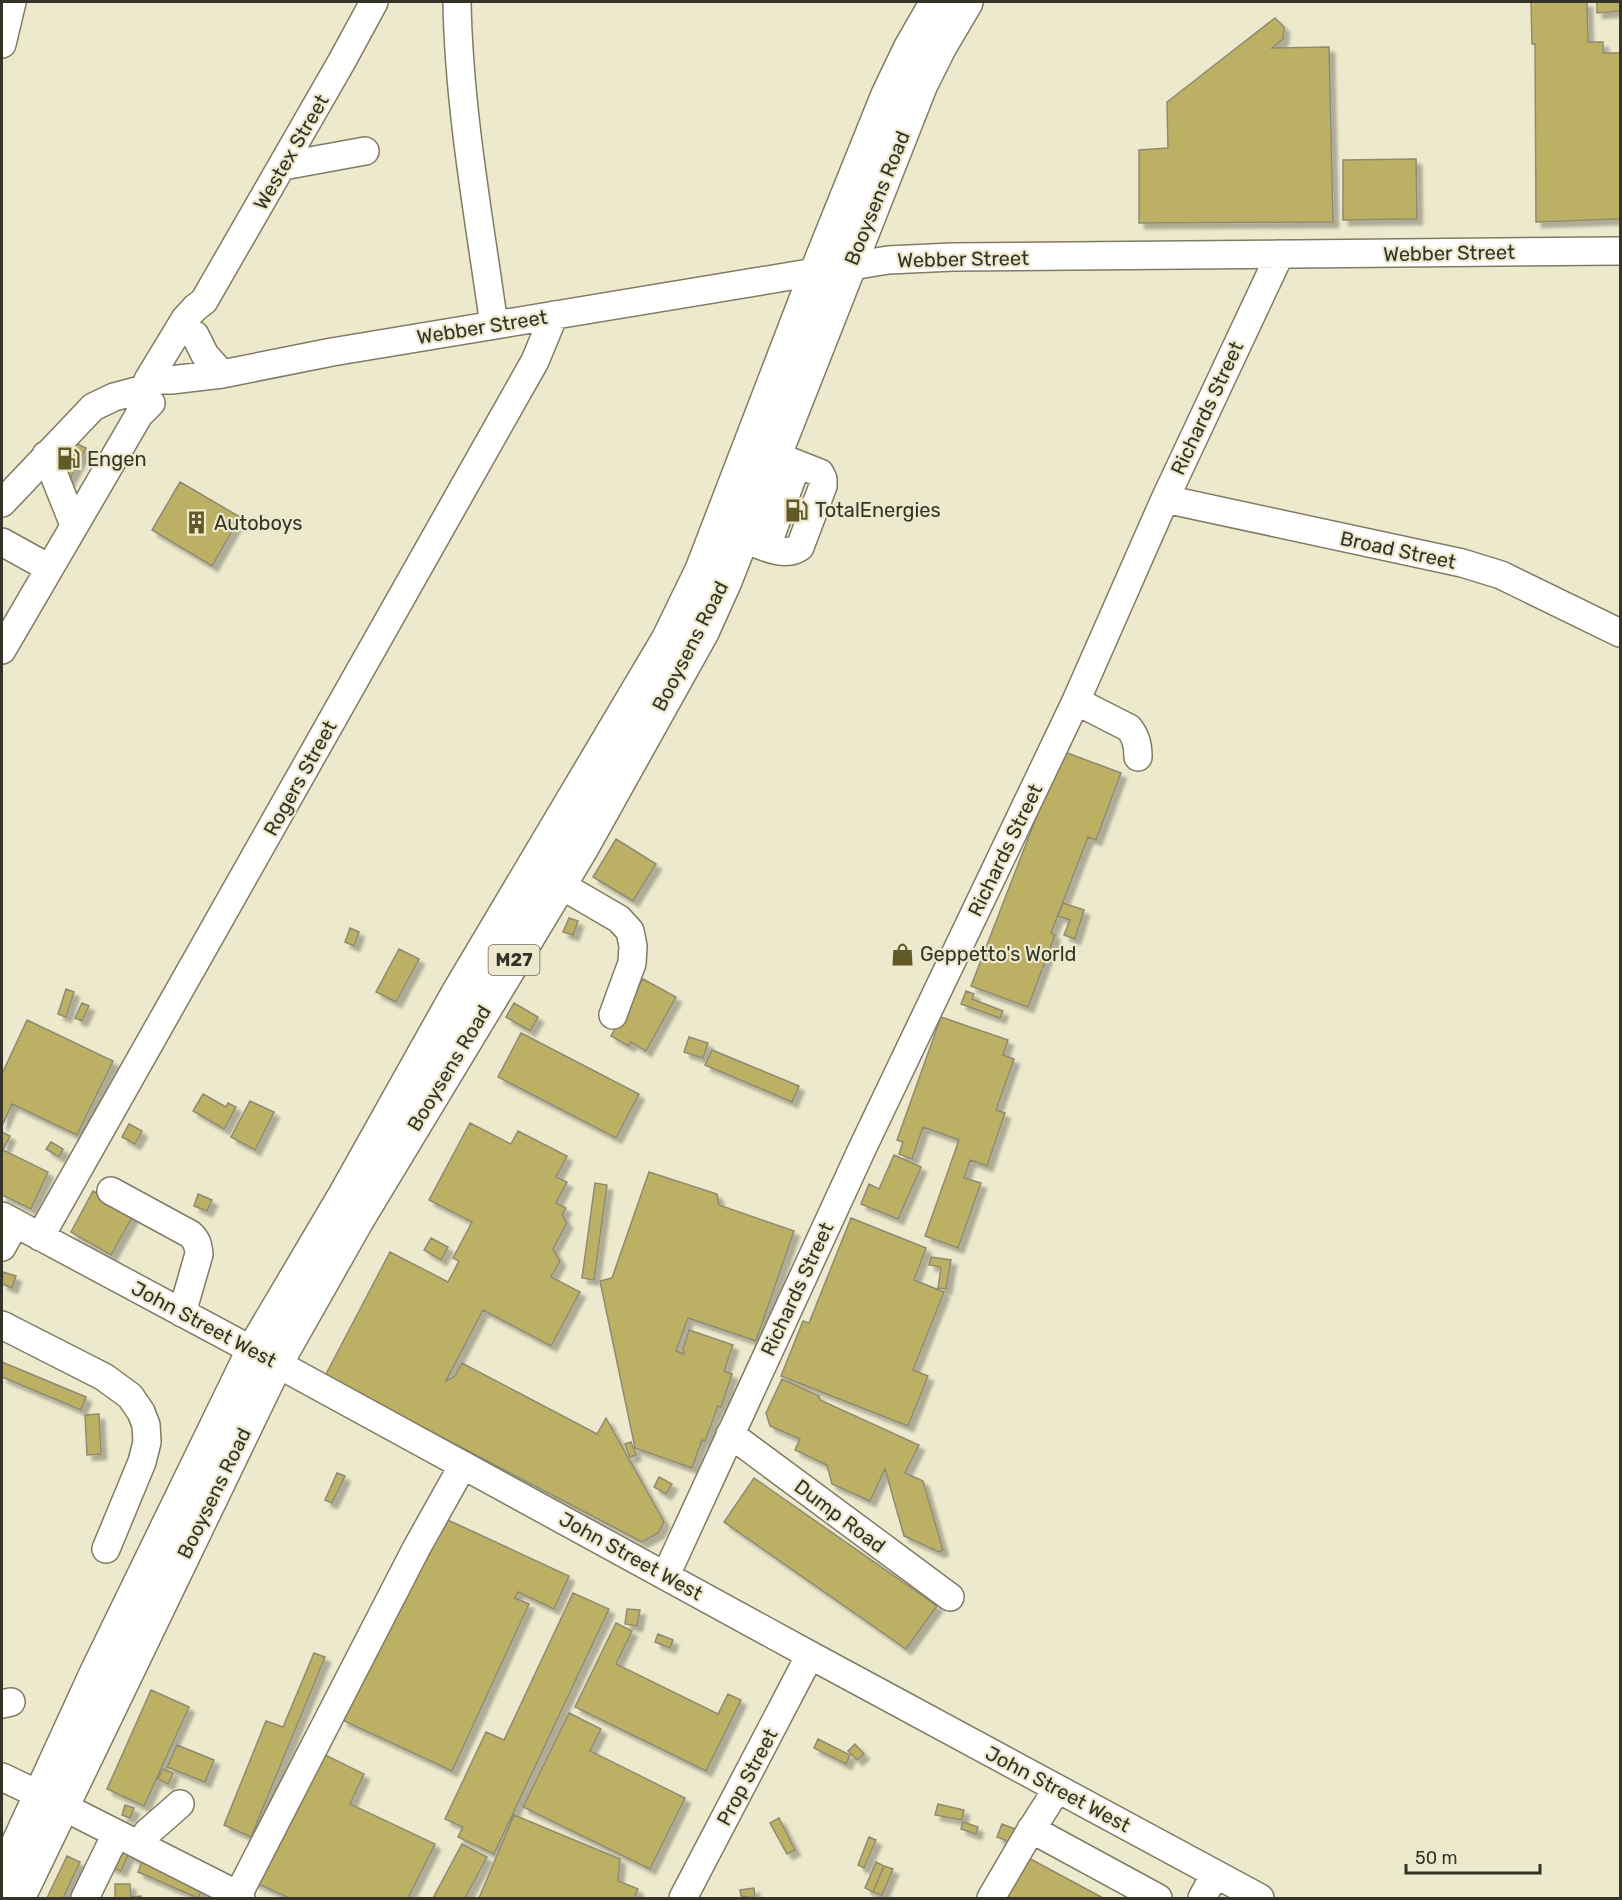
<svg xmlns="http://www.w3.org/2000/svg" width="1622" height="1900" font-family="Rubik,sans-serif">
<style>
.building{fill:#bcb065;stroke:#8f8b72;stroke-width:1.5;filter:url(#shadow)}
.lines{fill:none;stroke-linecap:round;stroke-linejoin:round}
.minor-casing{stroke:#807c63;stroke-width:30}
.major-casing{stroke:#807c63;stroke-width:36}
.minor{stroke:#fff;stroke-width:27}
.major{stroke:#fff;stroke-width:33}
.labels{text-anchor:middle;stroke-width:4.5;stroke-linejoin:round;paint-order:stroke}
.shield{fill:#ede9cd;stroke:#6c6a5a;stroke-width:1.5}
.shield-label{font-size:18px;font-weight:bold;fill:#343328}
.street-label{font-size:20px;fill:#343328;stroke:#ede9cd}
.poi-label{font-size:20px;fill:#343328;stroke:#ede9cd;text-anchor:start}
</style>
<defs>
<filter id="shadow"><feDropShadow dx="5.5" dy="5.5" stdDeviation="1.5" flood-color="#0004"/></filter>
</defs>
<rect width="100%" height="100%" fill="#ede9cd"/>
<path class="building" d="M1531,2H1587L1588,42H1603V53H1620V219L1536,222L1535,44H1532Z
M1597,2H1620V11L1597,13Z
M1275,18L1284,27L1283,39L1272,48L1329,47L1333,222L1139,223V150L1168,148L1167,102Z
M1416,159L1417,219L1343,220V160Z
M67,439L86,448L66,486L48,477Z
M180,482L240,517L212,566L152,530Z
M1062,751L1121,773L1096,840L1088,837L1051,933L1055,935L1028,1007L971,986Z
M616,839L656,864L633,901L593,877Z
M1063,903L1084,910L1075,939L1064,935L1070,920L1058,916Z
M569,918L578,921L573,935L563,932Z
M350,928L359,932L354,946L345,942Z
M399,949L419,959L396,1002L376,992Z
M643,979L676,997L646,1051L631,1042L629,1046L611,1036Z
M66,989L74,992L66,1017L58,1014Z
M966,991L974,994L972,999L1003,1011L1000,1018L961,1004Z
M82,1003L89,1006L82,1021L75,1018Z
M514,1003L538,1017L530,1031L506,1017Z
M941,1017L1008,1040L1003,1055L1014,1059L996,1110L1005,1113L987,1166L970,1160L964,1178L981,1183L958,1248L925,1236L959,1140L923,1127L912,1159L899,1154L903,1142L897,1140Z
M27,1020L113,1061L77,1135L12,1104L2,1126V1074Z
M521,1033L639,1094L616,1138L498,1077Z
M689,1037L708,1043L703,1058L684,1052Z
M712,1050L799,1086L792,1102L705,1065Z
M203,1094L226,1107L228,1103L236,1107L224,1129L193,1111Z
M250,1101L274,1112L255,1150L231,1137Z
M470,1123L511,1144L518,1131L567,1156L556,1177L567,1182L556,1203L566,1208L562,1215L567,1223L553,1249L560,1261L551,1277L580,1292L551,1346L483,1310L446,1381L455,1376L462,1363L597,1434L606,1418L664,1522L658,1533L642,1542L325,1376L390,1252L448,1282L459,1261L453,1258L472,1222L429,1200Z
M129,1124L142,1131L135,1144L122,1137Z
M2,1132L10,1136L3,1150L48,1172L31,1209L2,1195Z
M51,1142L63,1149L59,1157L46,1149Z
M894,1155L921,1167L898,1219L861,1204L869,1184L879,1189Z
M649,1172L717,1194L719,1205L794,1231L756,1341L688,1318L676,1351L684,1354L683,1349L689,1330L733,1345L724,1371L732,1374L721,1407L718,1406L705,1441L702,1440L692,1468L635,1448L600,1281L612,1278Z
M595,1183L607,1185L594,1280L582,1278Z
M93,1191L104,1197L138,1207L111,1255L71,1232Z
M198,1194L212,1200L207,1211L194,1206Z
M851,1218L926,1248L914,1280L944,1292L913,1370L928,1376L908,1426L781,1376L803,1321L809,1323Z
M431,1238L448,1247L441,1260L424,1250Z
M931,1257L951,1260L946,1289L938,1288L941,1267L929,1265Z
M3,1272L16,1276L12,1288L2,1284Z
M2,1362L86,1397L81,1410L2,1377Z
M782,1379L819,1396L820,1400L919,1445L905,1473L923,1481L943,1550L939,1552L904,1536L885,1469L870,1501L832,1484L827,1465L795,1450L800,1439L770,1426L766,1413Z
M99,1414L101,1454L87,1455L85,1415Z
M631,1442L636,1455L630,1457L625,1444Z
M337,1473L345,1476L332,1503L325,1500Z
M659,1477L672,1484L666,1494L654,1487Z
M754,1478L937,1606L906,1649L724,1522Z
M437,1515L569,1576L554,1609L518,1592L515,1598L529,1604L452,1771L342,1720Z
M573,1593L609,1609L494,1854L458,1837L463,1827L445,1819L486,1732L504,1740Z
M627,1609L640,1610L637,1626L625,1624Z
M616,1623L632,1631L616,1664L718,1714L728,1694L741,1700L706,1771L575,1707Z
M658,1634L673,1640L670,1648L655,1642Z
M314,1653L325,1657L251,1837L224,1825L266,1721L283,1727Z
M151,1690L189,1707L144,1806L107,1789Z
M569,1713L601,1729L590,1751L685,1798L650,1869L523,1807Z
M818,1739L850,1755L846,1764L814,1748Z
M855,1744L864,1754L857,1760L848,1751Z
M177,1745L214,1760L205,1782L167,1767Z
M315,1750L364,1774L350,1804L435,1844L408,1898H289L252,1881Z
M163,1769L173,1773L168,1784L158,1779Z
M938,1804L964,1810L962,1820L935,1815Z
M125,1805L134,1808L130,1818L122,1815Z
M514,1815L620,1859L618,1881L638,1889L634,1898H479Z
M779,1818L795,1850L787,1854L770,1823Z
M963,1822L978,1827L976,1834L961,1829Z
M1002,1824L1015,1829L1010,1842L997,1837Z
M869,1837L876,1840L864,1868L858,1865Z
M119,1840L206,1881L198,1898L138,1872L142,1862L128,1855L121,1871L107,1865Z
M462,1844L487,1857L465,1898H433Z
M1023,1855L1103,1898H999Z
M67,1856L80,1862L63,1898H47Z
M876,1862L884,1866L873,1892L865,1888Z
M884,1866L893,1869L882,1895L873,1892Z
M115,1884H130L131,1897L141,1896V1898H115Z
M754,1888L755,1898L741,1896L740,1890Z"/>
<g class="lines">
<defs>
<path id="minor" d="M457,2C459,110 479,218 494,325
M2,44L12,2
M283,166L365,151
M195,335L205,355L222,374
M148,380H171L222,374L332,352L888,260L953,257L1620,251
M139,415L148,380L185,319L195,308L204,301L342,61L374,2
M46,455L74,525
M1165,499L1462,563L1501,575L1620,633
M2,503L93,407L114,397L144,389
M742,538C759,544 784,559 800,547L823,486V479L820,473L774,455
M2,542L49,568
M767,546L797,464
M2,650L139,415L151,403
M1076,701L1129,728C1136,737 1138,745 1138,757
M559,884L619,919L630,931L633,946L632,963L613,1015
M111,1191L190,1234C197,1240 198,1245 199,1254L182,1313
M2,1216L276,1363L810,1655L1260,1898
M40,1237L535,361L554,315
M2,1247L15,1223
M2,1325L104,1377L130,1396L141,1412L146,1425L147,1442L142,1462L106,1549
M730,1434L950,1597
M666,1575L862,1149L1076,701L1165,499L1280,254
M2,1704L11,1702
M2,1777L40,1795
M62,1806L238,1895L241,1898
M1031,1829L1158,1898
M139,1845L147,1833L180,1804
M238,1895L416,1549L463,1465
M85,1898L116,1834
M683,1898L810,1655
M991,1898L1026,1838L1057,1789
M1202,1898L1215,1874"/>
<path id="major" d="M2,1879L97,1672L253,1351L344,1197L456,997L668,640L702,570L817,271L888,95L910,49L937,2
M18,1898L276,1363L357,1220L581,849L702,632L725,581L921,84L940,46L966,2"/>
</defs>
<use href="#minor" class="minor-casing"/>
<use href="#major" class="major-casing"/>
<use href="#minor" class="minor"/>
<use href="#major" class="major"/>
</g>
<defs>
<symbol id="fuel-bare" viewBox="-9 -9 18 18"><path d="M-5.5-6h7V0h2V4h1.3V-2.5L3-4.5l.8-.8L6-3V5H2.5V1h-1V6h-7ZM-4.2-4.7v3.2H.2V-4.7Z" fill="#625a26" stroke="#ede9cd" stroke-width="2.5" paint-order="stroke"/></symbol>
<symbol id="building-bare" viewBox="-9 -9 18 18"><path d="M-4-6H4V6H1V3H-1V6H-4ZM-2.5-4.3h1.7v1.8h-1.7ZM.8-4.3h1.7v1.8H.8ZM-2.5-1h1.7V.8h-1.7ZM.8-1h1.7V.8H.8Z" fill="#625a26" stroke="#ede9cd" stroke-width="2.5" paint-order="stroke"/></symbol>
<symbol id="shop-bare" viewBox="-9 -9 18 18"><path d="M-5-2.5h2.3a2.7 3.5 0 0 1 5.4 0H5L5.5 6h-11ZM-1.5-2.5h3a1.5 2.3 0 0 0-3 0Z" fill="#625a26" stroke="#ede9cd" stroke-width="2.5" paint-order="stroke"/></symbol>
</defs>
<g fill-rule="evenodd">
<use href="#fuel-bare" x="52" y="442" width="33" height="33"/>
<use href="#fuel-bare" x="780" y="494" width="33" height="33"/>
<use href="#building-bare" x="180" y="506" width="33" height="33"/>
<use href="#shop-bare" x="886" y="938" width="33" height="33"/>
</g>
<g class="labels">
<rect class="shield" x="488.5" y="945" width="51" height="30" rx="4.5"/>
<g class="shield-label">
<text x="514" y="966">M27</text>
</g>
<g class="street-label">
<text transform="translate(291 152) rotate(-60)" y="7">Westex Street</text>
<text transform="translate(877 198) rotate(-68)" y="7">Booysens Road</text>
<text transform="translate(1449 253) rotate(-1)" y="7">Webber Street</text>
<text transform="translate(963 259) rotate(-1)" y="7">Webber Street</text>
<text transform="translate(482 327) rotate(-9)" y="7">Webber Street</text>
<text transform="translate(1207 408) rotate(-65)" y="7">Richards Street</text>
<text transform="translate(1398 550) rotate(12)" y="7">Broad Street</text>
<text transform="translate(690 646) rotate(-63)" y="7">Booysens Road</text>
<text transform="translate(300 778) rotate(-61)" y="7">Rogers Street</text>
<text transform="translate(1005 850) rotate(-64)" y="7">Richards Street</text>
<text transform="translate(449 1068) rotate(-59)" y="7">Booysens Road</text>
<text transform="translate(797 1289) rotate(-65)" y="7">Richards Street</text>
<text transform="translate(204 1324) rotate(28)" y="7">John Street West</text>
<text transform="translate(214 1493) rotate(-64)" y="7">Booysens Road</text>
<text transform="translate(840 1516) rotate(37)" y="7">Dump Road</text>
<text transform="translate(631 1556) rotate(29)" y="7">John Street West</text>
<text transform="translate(747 1777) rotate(-62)" y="7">Prop Street</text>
<text transform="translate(1058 1789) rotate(28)" y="7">John Street West</text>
</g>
<g class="poi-label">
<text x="87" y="466">Engen</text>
<text x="815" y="517">TotalEnergies</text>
<text x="214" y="530">Autoboys</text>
<text x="920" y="961">Geppetto's World</text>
</g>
</g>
<rect width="1622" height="1900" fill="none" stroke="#343328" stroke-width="6"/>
<path d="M1406 1864v9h134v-9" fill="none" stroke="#343328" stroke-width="3"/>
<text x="1415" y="1864" font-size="18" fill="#343328" stroke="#ede9cd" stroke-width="4.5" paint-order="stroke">50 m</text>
</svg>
